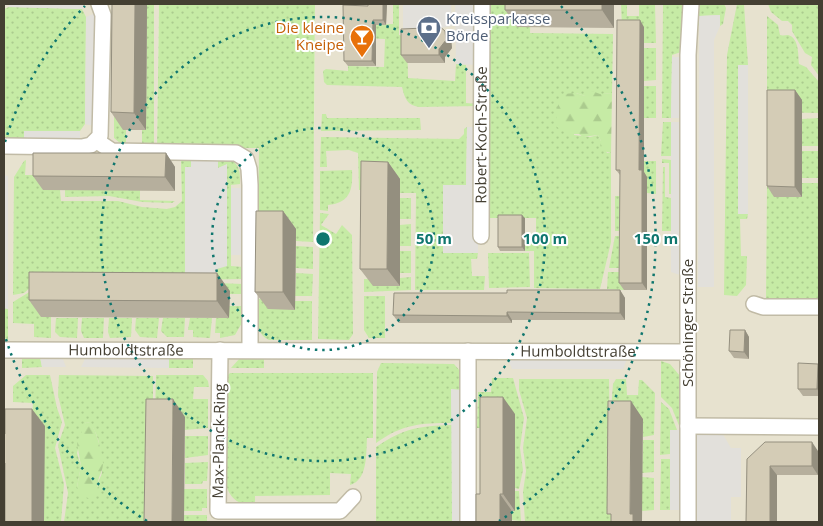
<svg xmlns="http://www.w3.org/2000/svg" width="823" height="526" font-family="'Open Sans',sans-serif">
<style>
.residential{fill:#e7e2cf}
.grass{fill:url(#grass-dots);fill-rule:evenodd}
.forest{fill:url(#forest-firs)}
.parking{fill:#e2e0db}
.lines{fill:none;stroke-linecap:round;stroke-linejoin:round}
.street-casing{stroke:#c1bba6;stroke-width:18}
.street{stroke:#fff;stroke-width:15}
.wall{fill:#b6af9d}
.shaded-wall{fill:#948f7f}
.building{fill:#d4ccb6;stroke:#948f7f}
.ring{fill:none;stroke:#0f766e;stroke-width:2.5;stroke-dasharray:2.5 5}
.labels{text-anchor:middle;stroke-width:4;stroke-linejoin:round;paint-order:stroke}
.service-label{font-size:15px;fill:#4e5e75;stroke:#fff;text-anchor:start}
.food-label{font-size:15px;fill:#c56008;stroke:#fff;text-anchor:end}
.street-label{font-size:15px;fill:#443f32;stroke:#fff}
.centre{fill:#0f766e;stroke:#fff;stroke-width:2.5}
.ring-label{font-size:15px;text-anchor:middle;font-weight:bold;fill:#0f766e;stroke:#fff;stroke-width:4;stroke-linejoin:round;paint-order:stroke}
</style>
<defs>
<pattern id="grass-dots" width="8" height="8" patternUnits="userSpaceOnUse" patternTransform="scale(1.25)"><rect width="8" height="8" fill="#c6eba5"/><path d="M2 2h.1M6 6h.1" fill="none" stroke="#abcb8e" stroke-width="1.8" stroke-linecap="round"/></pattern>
<pattern id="forest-firs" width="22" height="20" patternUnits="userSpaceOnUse" patternTransform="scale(1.25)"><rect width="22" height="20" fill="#c6eba5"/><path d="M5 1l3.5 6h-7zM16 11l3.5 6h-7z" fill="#abcb8e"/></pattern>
</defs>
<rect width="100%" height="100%" fill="#f3efe1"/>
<path class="residential" d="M4,4H159L157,148L314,140L315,4H819V522H4Z"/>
<path class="grass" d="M147,4H154V143H142V130H146Z
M159,4H315L313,242L296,241L295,229L258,239L259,148H157Z
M393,4H399V35L407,37L408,78L455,81L456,64L466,65V103L478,104V106L419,107C407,105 405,99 402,87L327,85L324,82L323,71L326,69L348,71V66L384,67L385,39L360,38V25L393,24Z
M489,4H531L530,33L613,34L612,93L585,96L576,93L574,135L590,137L598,135L607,153H611V242L600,289L534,288V251H525V240H536V218H488Z
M621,4H627V16H639V4H655L656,43H644V27H622Z
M663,4H682L683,9L681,52L672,55L671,118H662Z
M700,4H724L726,8L723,24L720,26V15L699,16V26L698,25Z
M737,4H744L748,65L738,66V213L748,214L747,219H740L741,256H747L746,285L737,296L724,295L727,55Z
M768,4H819V76L811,65L812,57L805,53L792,31V25L788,21H782L771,12Z
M9,7L82,9L86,17L85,124L80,131H24V141L4,139V9Z
M767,16L778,25L780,35C783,36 785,35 788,35C800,38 798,58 799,64L806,67L819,82V113L767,112Z
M644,48H656V80L644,81Z
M644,86H656V118H644Z
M322,114H326L327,118H420L421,130L321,131Z
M114,116L126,130V143H120L114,138Z
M819,118V146H802V119Z
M663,122H671V156H661Z
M467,127L466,186L444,185L443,252L478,253L477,259H471L472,276H485L484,290H415L416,193H400V179L373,190H359L358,153L349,150L326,151L327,167H320L321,137L459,139L464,134V129Z
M802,151H819V178H802Z
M228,159C241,164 240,173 240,184L231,185V266L244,267L243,279L36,283L24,293L13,295L14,177L24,161L26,160L25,175H37L43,190H60L61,201H118L142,207L167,209L175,207L182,201L181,161L191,160V167H186L217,273L227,165L218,168V160Z
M662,159L671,160V194H669V163H662Z
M644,161H656V194L647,193V177H644Z
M663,167H665V197L671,198V231H662Z
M352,170C353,190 350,203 328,205V211L320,210V171Z
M767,183H819V303L766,300Z
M65,190H140V200L175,201L172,203L142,202L109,196L65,197Z
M615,196H624V231H615Z
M400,198H411V219H400Z
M320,213L329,214L321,225L336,234L342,225L352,235L353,334L349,340L318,339Z
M411,224V246H400V225Z
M615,236H624V268H609Z
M296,246L313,247V269L295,268Z
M400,251H411V273H400Z
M488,253H529L530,287L489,288Z
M608,272H624V290L607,289Z
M296,273L313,274L312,296H295Z
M411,277V290L364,292V279H373V286H399L400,278Z
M216,283L243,284L244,294H229V291Z
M31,291L51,317V338L34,337V324L13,323V302Z
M364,296H385V338H369L364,330Z
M257,299H268L295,310V301H312V340H269C253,333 258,314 257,299Z
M229,306H243V321L235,335L220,338V333H215L216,318H229Z
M4,308L8,309V341L4,337Z
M56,318H78L77,338L60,337L55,332Z
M82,318H104L103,338H84L81,331Z
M109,318H132L131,337L110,338L108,332Z
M136,318H159L157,338L140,337L135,330Z
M163,318H185L184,337H167L161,331Z
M190,318H212L210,338L193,337V330H188Z
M22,357H40L42,367L22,368Z
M169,358H193V368H169Z
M240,358H264V368H231Z
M661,361L670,364L680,376V428L672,408L661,397Z
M381,363L454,364L460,371V390H451L452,423C420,423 403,424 376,443L377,372Z
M230,373H373V438H367C366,453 368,480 350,485L351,474L330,473V495L255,496V506C240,505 230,500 226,484L227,376Z
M26,375H50L57,408L62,422L55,448L64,484L61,522H44V426L32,416L33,403L13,402V386Z
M59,375L153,376V404L145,450L144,522H64L68,493L58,445L65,425L58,395ZM86,422L90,423C100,436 102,456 102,472C101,478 97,481 98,487H77L81,466L77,453Z
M156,375H203L208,381L209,387H194L193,399H208V428L185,430V417L155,418Z
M492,378H513L524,418L520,448L523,470L519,489L515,488V415L493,428H477L478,392H491Z
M519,379H609L611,522H525L523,492L526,471L523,448L527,418L519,390Z
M616,379H626L627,395H638L639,380H642L655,393L654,435L643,437L642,419L611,410L613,384Z
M661,402L669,409L677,430H670V454L660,455Z
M452,425V522H376V447C404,428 419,426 452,425Z
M185,436H208V455L185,458Z
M643,440H654V472L642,473Z
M661,459H670V510H660Z
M208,462L207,481H203L202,484H185V463Z
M642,477L654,478V510L642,511Z
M184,489H207V508H202V511H184Z
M515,491H519L521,521L512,520V511H515Z
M184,515H207V522H184Z"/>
<path class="forest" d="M592,91L600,94L612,93L611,153L600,150L601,141L598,135L583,137L579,134H568L557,127L556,110L563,94L576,93L585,96Z
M86,422L91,423C96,431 103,454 103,463C103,471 99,475 98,482C97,485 98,490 98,494L92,499L81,496L77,487L81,466L77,443Z"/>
<path class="parking" d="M9,4H83L82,9L9,7Z
M403,4H451L452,26L403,34Z
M455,4H479L478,65L456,64Z
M95,13L94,126L85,124L86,17Z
M720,15V26L714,40V287H698L699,16Z
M672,57H681V118H671Z
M738,65H748V214H738Z
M671,122H681L680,275L671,272Z
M467,127H478V253H443V185H466Z
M24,131H80V141H24Z
M191,160H218V168L227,164V266L217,269V274H185V167H191Z
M4,175L8,176V309L4,308Z
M231,188H243V255H231Z
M40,357H62L66,367H42Z
M86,357H169V368L81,367Z
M508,359H627L623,369H512Z
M451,389L464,390L465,522H452Z
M670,430H680L681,510H670Z
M721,431L731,448H741V497H731V520H741V522H697V432Z"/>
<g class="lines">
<defs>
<g id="street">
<path d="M97,141L112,151L236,153L246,159L249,169L250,185V350"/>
<path d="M4,146L82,147L91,145L100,136L103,15L99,4"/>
<path id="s1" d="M481,236L482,4"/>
<path d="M754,304L763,307H819"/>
<path id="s2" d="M4,350L688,352"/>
<path d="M220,350L218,511H340L353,497"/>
<path d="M688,426L819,427"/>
<path d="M468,522V351"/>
<path d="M688,522V55L691,4"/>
</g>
</defs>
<use href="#street" class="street-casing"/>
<use href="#street" class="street"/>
</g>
<path class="wall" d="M112,4H147L146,130H123L111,112Z
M387,4L386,25H376V66H348L344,61L368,6Z
M505,4H613L614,5V28L517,27L505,10Z
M644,27V172L647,177V290H624L619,283L620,175L616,170Z
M445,31L451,39L452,48L445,57V63H407L401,55Z
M795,90L802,100V197H774L767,186Z
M166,153L175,167V191L43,190L33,176Z
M388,162L400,179V286H373L360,269Z
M283,211L296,229L295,310L268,309L255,292Z
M525,218V251H500L498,247Z
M620,290L625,298V320H512V323H399L393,315L507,293Z
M230,291L229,318L41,317L29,300Z
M745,330L749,337V359L734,358L729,351Z
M819,366V396H803L798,389Z
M515,414V511H512L480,494Z
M818,451V475H777V522H746L747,459Z"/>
<path class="shaded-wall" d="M135,4H147L146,130L134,113Z
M383,4H387L386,25L383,20Z
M602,4H613L614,5V28L602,10Z
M373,20L376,25V66L372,61Z
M640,20L644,27V172L647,177V290L642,283L639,170Z
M445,31L451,39L452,48L445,57V63L439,55V49Z
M795,90L802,100V197L795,187Z
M166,153L175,167V191L165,177Z
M388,162L400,179V286L387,269Z
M283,211L296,229L295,310L283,292Z
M522,215L525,218V251L522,247Z
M217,273L230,291L229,318L217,301Z
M620,290L625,298V320L620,313Z
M507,312L512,320V323L507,316Z
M745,330L749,337V359L744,352Z
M818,364L819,366V392L817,389Z
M503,397L515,414V511L503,494Z
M173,399L185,417L184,522H172Z
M631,401L643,419L642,522H633L630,514Z
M32,409L45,426L44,522H32Z
M812,442L818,451V475L812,466Z
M770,466L777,475V522H770Z
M500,494L512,511V522H500Z"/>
<path class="building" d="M112,4H135L134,113L111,112Z
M368,4H383V20H373L372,61H344L343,5L368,6Z
M505,4H602V10H505Z
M617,20H640L639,170H642V283H619L620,170H616Z
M430,25H438L445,31L446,40L439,49V55H401V29L425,28Z
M767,90H795V187L767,186Z
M33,153H166L165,177L33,176Z
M361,161L388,162L387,269H360Z
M256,211H283V292H255Z
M498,215H522V247H498Z
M29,272L217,273V301L29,300Z
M507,290H620V313L507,312V316L393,315L394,293H507Z
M730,330H745L744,352L729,351Z
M798,363L818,364L817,389H798Z
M480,397H503V494H500V522H476V494H480Z
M146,399H173L172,522H144Z
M608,401H631L630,514H633V522H611V514H607Z
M5,409H32V522H5V463H4V434H5Z
M765,442H812V466H770V522H746L747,459Z"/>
<g class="ring">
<circle cx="323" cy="239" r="111"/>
<circle cx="323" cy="239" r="222"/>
<path d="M147 521A333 333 0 0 1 5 336M5 142A333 333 0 0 1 85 6M561 6A333 333 0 0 1 499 521"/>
</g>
<defs>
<symbol id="bank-pin" viewBox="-11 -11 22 30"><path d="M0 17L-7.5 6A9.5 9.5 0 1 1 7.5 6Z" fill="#5c6f8a" stroke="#fff"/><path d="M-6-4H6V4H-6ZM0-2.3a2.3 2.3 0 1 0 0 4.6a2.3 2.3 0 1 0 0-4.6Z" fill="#fff"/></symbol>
<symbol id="bar-pin" viewBox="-11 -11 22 30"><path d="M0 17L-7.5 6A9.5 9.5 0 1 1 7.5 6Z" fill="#e8710a" stroke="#fff"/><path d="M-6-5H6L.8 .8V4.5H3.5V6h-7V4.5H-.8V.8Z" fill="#fff"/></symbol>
</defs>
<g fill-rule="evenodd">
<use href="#bank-pin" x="415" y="14" width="28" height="38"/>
<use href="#bar-pin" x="348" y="23" width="28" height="38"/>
</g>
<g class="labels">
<g class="service-label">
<text x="446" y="24">Kreissparkasse<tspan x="446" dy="17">Börde</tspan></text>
</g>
<g class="food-label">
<text x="344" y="33">Die kleine<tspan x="344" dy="17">Kneipe</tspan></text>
</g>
<g class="street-label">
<text dy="5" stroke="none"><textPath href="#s1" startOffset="101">Robert-Koch-Straße</textPath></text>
<text transform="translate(688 323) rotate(-90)" y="5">Schöninger Straße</text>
<text dy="5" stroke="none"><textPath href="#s2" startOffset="122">Humboldtstraße</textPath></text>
<text dy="5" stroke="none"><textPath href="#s2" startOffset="574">Humboldtstraße</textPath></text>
<text transform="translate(219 441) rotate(-89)" y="5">Max-Planck-Ring</text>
</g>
</g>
<circle cx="323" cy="239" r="8" class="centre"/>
<g class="ring-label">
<text x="434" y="244">50 m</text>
<text x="545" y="244">100 m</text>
<text x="656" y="244">150 m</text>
</g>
<rect width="823" height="526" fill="none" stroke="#443f32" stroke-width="10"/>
</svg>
